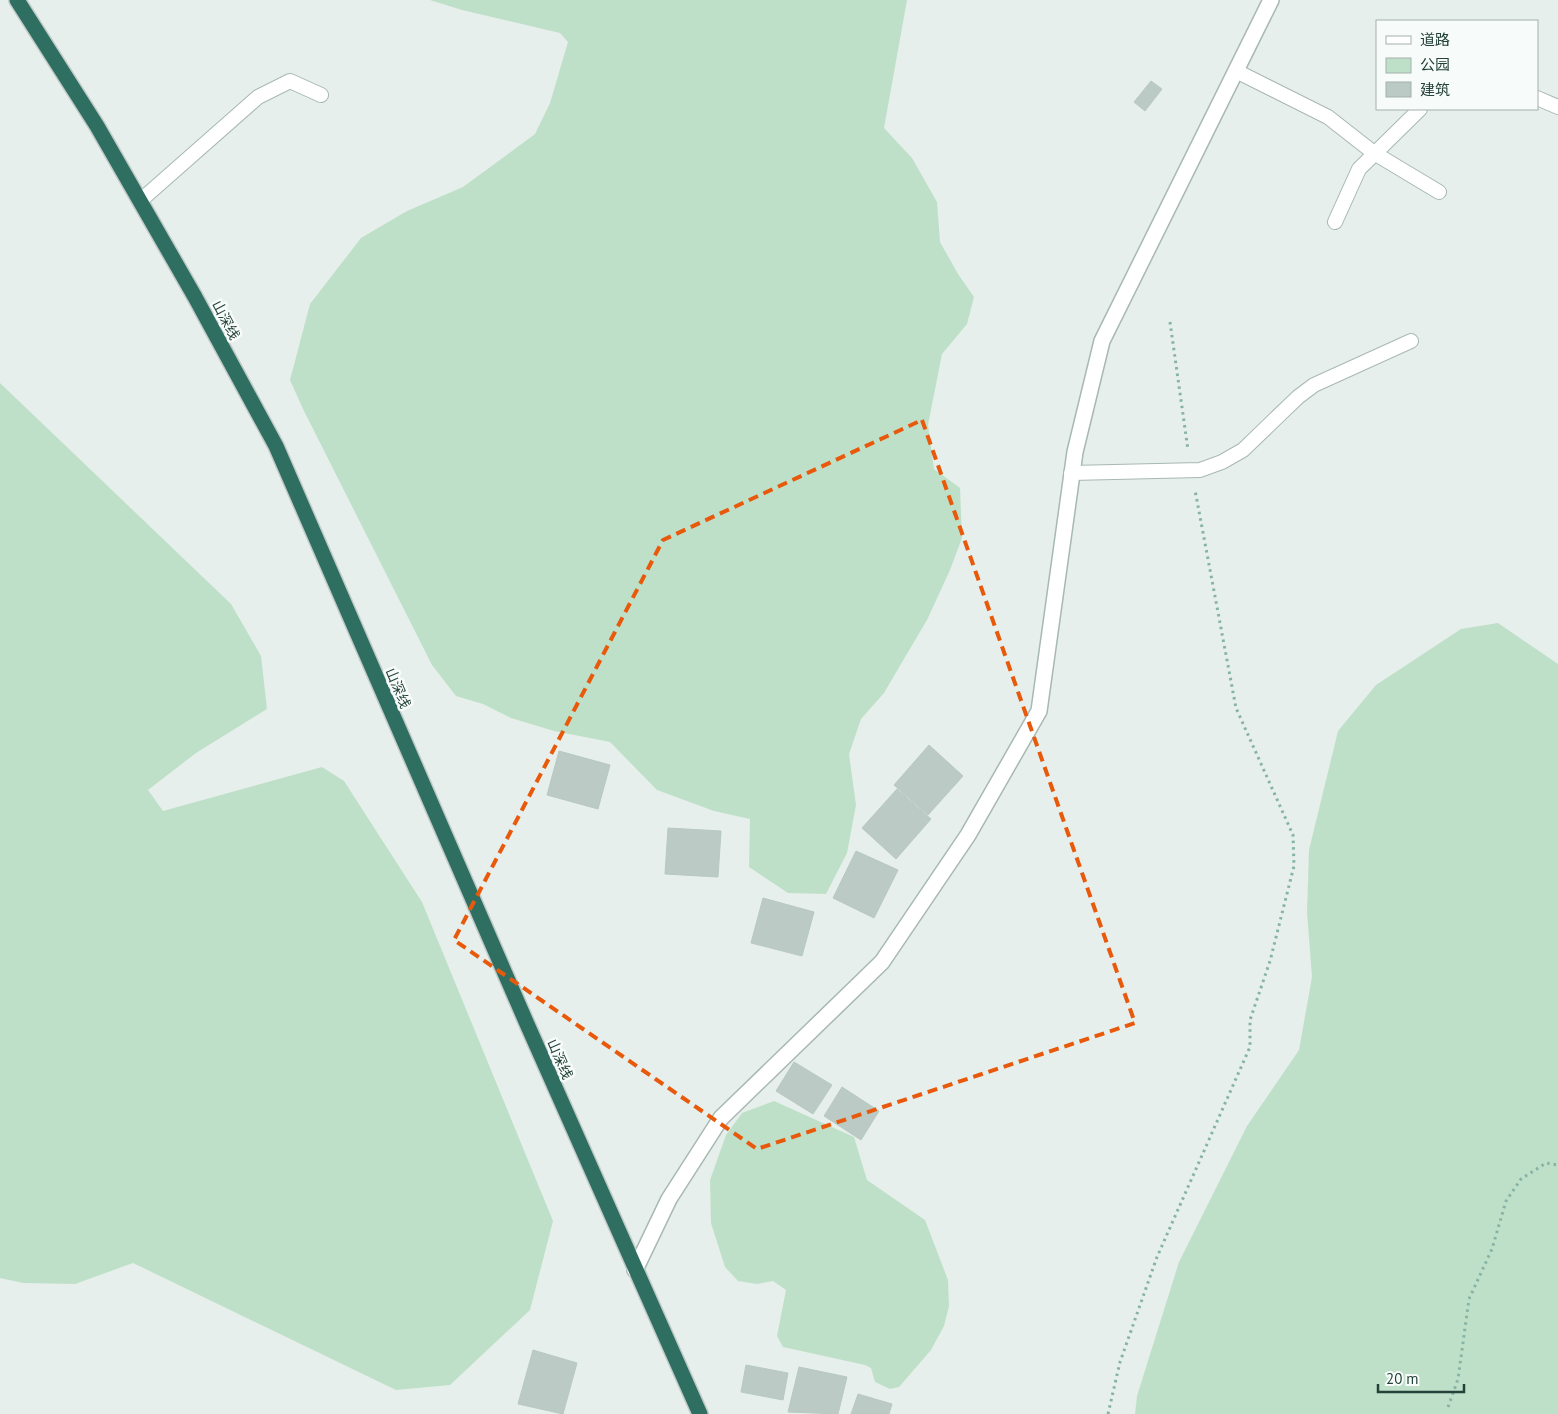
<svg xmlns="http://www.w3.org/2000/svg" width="1558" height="1414" font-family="'PT Sans','Noto Sans SC',sans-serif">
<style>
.green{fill:#bfe0c8}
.building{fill:#bbcac4;stroke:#b8c9c2}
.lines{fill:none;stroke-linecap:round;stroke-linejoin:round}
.lane-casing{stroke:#a8b8b2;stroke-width:16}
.street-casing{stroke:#a8b8b2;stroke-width:18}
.highway-casing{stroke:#c2cac8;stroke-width:18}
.path{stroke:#86b3a5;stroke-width:3;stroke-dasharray:2.5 4;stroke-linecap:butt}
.lane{stroke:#fff;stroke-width:14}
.street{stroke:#fff;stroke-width:15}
.highway{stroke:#2f6f62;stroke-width:15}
.marked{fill:none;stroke:#e8590c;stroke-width:4;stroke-dasharray:10 6;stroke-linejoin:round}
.labels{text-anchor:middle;stroke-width:5;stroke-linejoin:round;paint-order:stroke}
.street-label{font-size:14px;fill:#24423a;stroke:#f7fbf9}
</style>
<rect width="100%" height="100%" fill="#e6efeb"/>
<path class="green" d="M430,0H907L884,128L912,158L937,202L940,242L958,274L974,297L967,324L942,354L928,425L934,469L960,488L962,538L950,570L927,620L901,664L884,693L861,719L849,754L856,805L847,853L826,894L788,893L749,867L750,819L714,811L657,790L610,742L554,731L511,718L483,704L456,696L432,665L303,409L290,380L310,304L361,238L407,211L463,187L535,134L550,103L568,42L560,33L462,10Z
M0,383L231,604L261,656L267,709L196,753L148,790L163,811L322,767L344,781L422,902L553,1221L530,1310L450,1385L396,1390L133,1263L75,1284L23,1283L0,1278Z
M1498,623L1558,664V1414H1135L1137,1396L1179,1262L1247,1126L1299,1050L1312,977L1307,912L1309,850L1338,731L1376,685L1461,629Z
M774,1101L854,1137L867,1180L925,1220L948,1280L949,1306L944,1326L931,1350L899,1387L890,1389L875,1382L871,1368L865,1365L783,1347L777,1336L786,1290L773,1281L757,1284L738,1281L725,1267L711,1223L710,1180L726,1135L742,1113Z"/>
<path class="building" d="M1151,81L1162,89L1145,111L1134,102Z
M929,745L963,776L928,815L894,785Z
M559,751L610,765L598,809L547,795Z
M897,789L931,819L896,859L862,828Z
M668,828L721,831L718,877L665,874Z
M856,851L898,870L874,918L833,898Z
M763,898L814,912L802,956L751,943Z
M794,1062L832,1085L813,1114L776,1091Z
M842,1087L879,1111L861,1140L824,1116Z
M533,1350L577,1363L563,1414L518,1404Z
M746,1365L788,1373L783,1400L741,1392Z
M799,1367L847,1377L838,1414L788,1412Z
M858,1394L892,1404L889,1414H851Z"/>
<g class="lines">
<defs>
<path id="lane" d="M1236,71L1328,117L1374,153L1439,192
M1537,98L1558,107
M140,201L258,97L290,81L321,95
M1335,222L1359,169L1420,109
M1071,473L1200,470L1222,462L1243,450L1298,397L1314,385L1411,341"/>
<path id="street" d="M635,1270L669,1199L721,1118L882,962L968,835L1039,711L1075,452L1102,341L1271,0"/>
<path id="highway" d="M17,0L97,126L195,297L276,446L527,1024L700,1414"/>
</defs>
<use href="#lane" class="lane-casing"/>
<use href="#street" class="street-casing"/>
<use href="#highway" class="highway-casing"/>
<path class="path" d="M1170,322L1188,450
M1448,1407L1458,1379L1469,1299L1492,1249L1506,1201L1521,1179L1546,1163L1558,1165
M1108,1414L1120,1362L1157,1257L1250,1047V1020L1270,961L1294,866L1293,835L1236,708L1195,490"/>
<use href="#lane" class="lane"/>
<use href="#street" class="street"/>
<use href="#highway" class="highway"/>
</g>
<path class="marked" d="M922,420L1135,1023L757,1149L454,940L663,540Z"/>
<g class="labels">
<g class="street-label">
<text transform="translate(226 320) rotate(62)" y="5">山深线</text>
<text transform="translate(398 688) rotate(67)" y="5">山深线</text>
<text transform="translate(560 1059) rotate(66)" y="5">山深线</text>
</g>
</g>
<rect x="1376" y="20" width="162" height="90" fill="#f7fbf9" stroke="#a3b1ad"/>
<rect x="1386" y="36" width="25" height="8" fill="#ffffff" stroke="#a3b1ad"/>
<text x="1420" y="45" font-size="15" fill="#24423a">道路</text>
<rect x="1386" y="58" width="25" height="15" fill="#bfe0c8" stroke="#a3b1ad"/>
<text x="1420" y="70" font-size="15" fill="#24423a">公园</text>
<rect x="1386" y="82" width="25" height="15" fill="#bbcac4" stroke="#a3b1ad"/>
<text x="1420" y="95" font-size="15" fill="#24423a">建筑</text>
<path d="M1378 1384v8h86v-8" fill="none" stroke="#24423a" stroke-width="2.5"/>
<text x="1386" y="1384" font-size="15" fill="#24423a" stroke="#f7fbf9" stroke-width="4" paint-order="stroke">20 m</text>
</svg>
